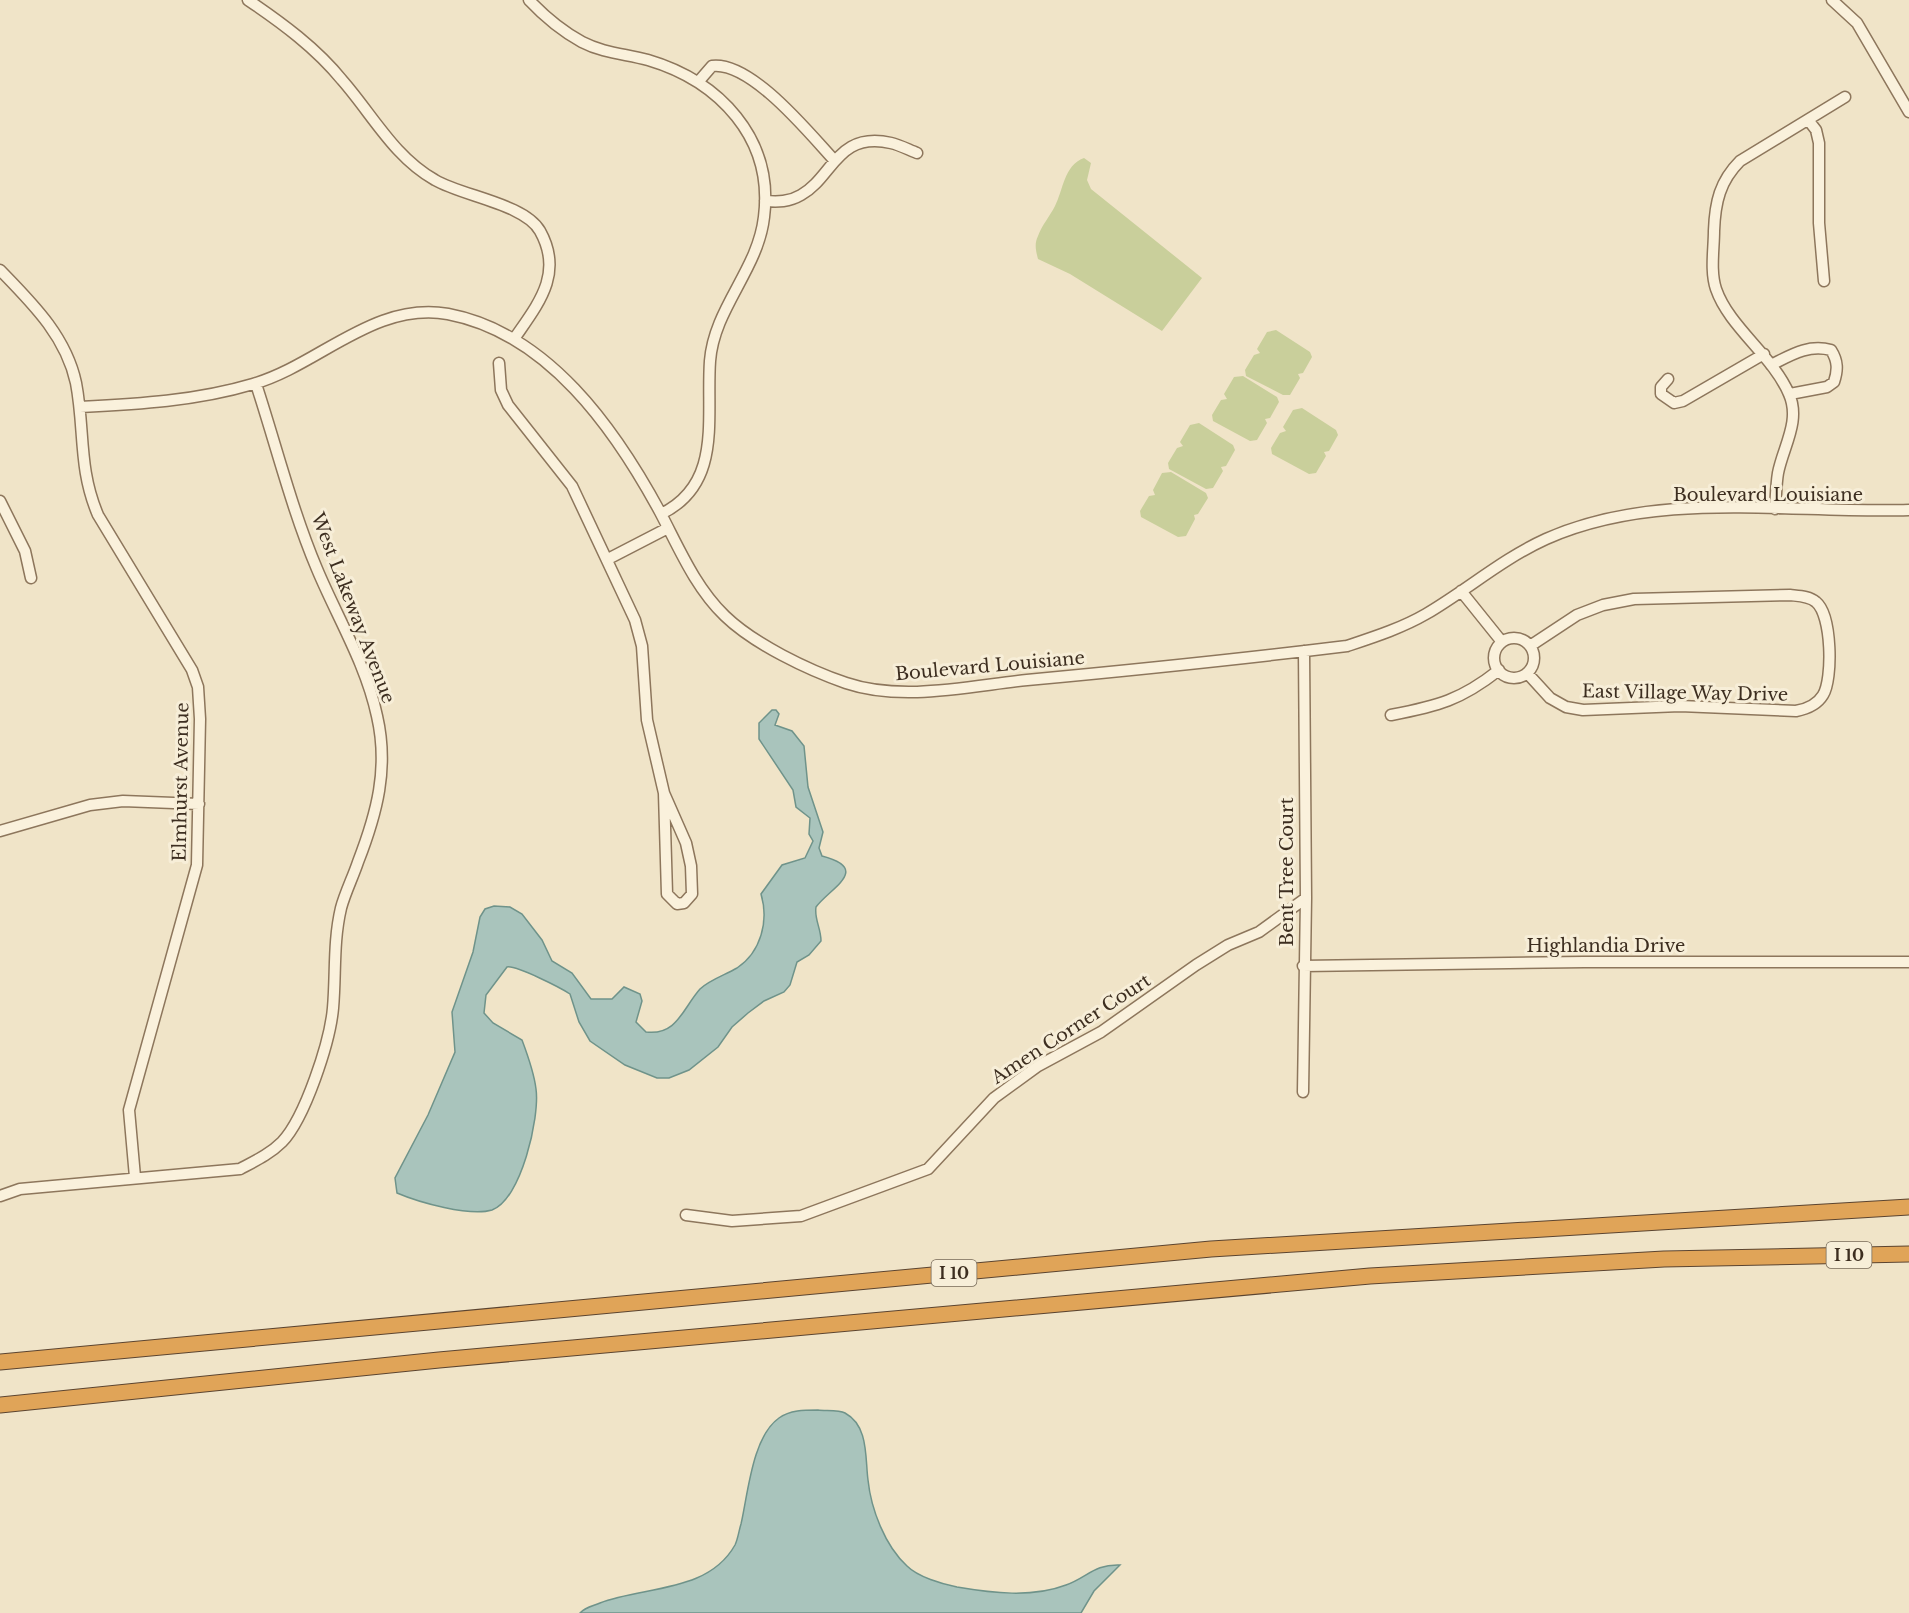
<svg xmlns="http://www.w3.org/2000/svg" width="1909" height="1613" font-family="'Libre Baskerville',serif">
<style>
.green{fill:#c9cf9b}
.water{fill:#a9c4bc;stroke:#6f938a;stroke-width:1.5}
.lines{fill:none;stroke-linecap:round;stroke-linejoin:round}
.minor-casing{stroke:#8d765c;stroke-width:13}
.highway-casing{stroke:#5b4430;stroke-width:17}
.minor{stroke:#faf1dc;stroke-width:10}
.highway{stroke:#e0a458;stroke-width:15}
.labels{text-anchor:middle;stroke-width:6;stroke-linejoin:round;paint-order:stroke}
.shield{fill:#f7eed8;stroke:#756857;stroke-width:1.5}
.shield-label{font-size:16px;font-weight:bold;fill:#3d2e20}
.street-label{font-size:18px;fill:#3d2e20;stroke:#f7eed8}
</style>
<rect width="100%" height="100%" fill="#f0e4c8"/>
<path class="green" d="M1084,158L1091,163L1087,180L1091,189L1202,278L1162,331L1070,274L1038,259C1036,251 1034,244 1038,236C1042,225 1050,216 1055,206C1063,191 1064,165 1084,158Z
M1276,330L1310,352L1312,357L1303,373L1298,374L1300,378L1290,395H1283L1246,376L1245,370L1254,355L1260,353L1257,349L1267,332Z
M1243,376L1277,397L1279,402L1270,418L1265,419L1267,423L1257,440L1250,441L1213,421L1212,415L1221,400L1227,399L1224,394L1234,377Z
M1302,408L1336,430L1338,435L1329,451L1324,452L1326,456L1316,473L1309,474L1272,454L1271,448L1280,433L1286,431L1283,427L1293,410Z
M1199,423L1233,445L1235,450L1226,466L1221,467L1223,471L1213,488L1206,489L1169,469L1168,463L1177,448L1183,446L1180,442L1190,425Z
M1171,472L1206,493L1208,498L1198,514L1194,515L1195,519L1186,536L1178,537L1141,517L1140,511L1149,496L1155,495L1153,490L1162,473Z"/>
<path class="water" d="M772,710H776L779,714L775,725L792,731L804,746L808,787L823,832L819,848L822,856C872,869 830,888 816,907C814,919 821,928 821,941L809,955L797,962L790,985L784,992L764,1001L748,1013L732,1027L718,1047L689,1070L669,1078H657L625,1065L590,1041L579,1022L570,994C561,988 516,965 507,967L486,995L484,1013L493,1023L522,1040C528,1056 534,1072 536,1089C540,1117 521,1200 492,1210C470,1217 418,1202 397,1193L395,1178L428,1115L455,1052L452,1012L473,952L480,917L485,909L494,906L510,907L522,914L542,940L552,961L572,973L591,999H612L624,987L640,994L642,1001L636,1022L646,1032C677,1036 683,1008 700,989C709,980 725,975 737,968C761,952 769,921 761,894L782,865L805,858L813,841L809,834L810,818L796,807L793,790L759,739V723Z
M818,1410C825,1411 839,1410 845,1413C869,1426 865,1458 868,1480C871,1509 885,1546 907,1566C918,1577 942,1584 957,1587C992,1593 1032,1598 1066,1585C1088,1577 1094,1564 1120,1565L1094,1591L1081,1613H580C585,1607 593,1606 600,1603C644,1586 708,1593 735,1545C738,1539 739,1530 741,1524C748,1494 752,1437 779,1418C790,1410 804,1410 818,1410Z"/>
<g class="lines">
<defs>
<path id="minor" d="M248,0C282,23 316,48 342,80C372,114 394,157 435,180C462,196 525,204 540,231C564,274 538,304 514,339
M529,0C545,17 562,31 582,42C603,53 626,54 648,60C719,81 774,138 764,217C758,270 714,308 710,361C706,418 723,484 661,514
M1832,0L1857,23L1909,112
M699,81L712,66C751,61 809,133 834,160
M1809,121L1816,130L1819,143V223L1824,281
M765,201C778,202 789,202 801,195C833,177 837,131 891,143C900,145 909,150 917,153
M0,270C32,303 66,336 76,383C85,430 78,468 98,515L192,670L198,687L200,719L197,865L129,1110L135,1177
M499,363L501,390L508,405L572,486L635,620L642,646L647,720L664,793L686,843L691,866L692,894L684,903L677,904L667,894L664,793
M1771,365C1791,355 1808,344 1831,350C1838,361 1838,370 1834,382L1827,387L1790,394
M1668,379L1661,387V394L1674,403L1683,401L1764,354
M80,407C138,404 196,401 253,384C319,365 374,301 448,314C548,333 615,429 660,512C679,548 695,587 725,616C754,644 808,670 846,683C902,702 970,686 1027,680C1134,670 1241,659 1347,646C1374,637 1402,628 1426,614C1467,590 1502,559 1546,539C1658,489 1790,514 1909,510
M0,501L25,551L31,578
M1775,509C1776,498 1776,485 1778,473C1783,447 1801,421 1789,394C1773,356 1729,327 1716,289C1710,271 1714,249 1714,231C1715,202 1720,181 1740,161L1845,97
M608,559L668,528
M1461,591L1502,642
M1494 658a20 20 0 1 1 40 0a20 20 0 1 1-40 0Z
M1527,673L1550,698L1566,707L1583,710L1680,706L1796,711C1807,709 1817,705 1823,695C1833,679 1832,615 1816,602C1809,596 1799,596 1790,595L1634,599L1603,605L1577,615L1530,646
M1391,715C1438,706 1461,700 1499,670
M0,831L90,805L123,801L199,804
M1303,966L1584,962H1909
M1303,1092L1306,898L1304,651
M0,1196L20,1189L240,1169C255,1161 270,1154 282,1142C305,1118 330,1042 333,1008C336,974 333,942 341,908C345,893 353,877 358,862C377,813 389,768 377,716C366,664 337,617 317,569C292,510 276,445 256,384
M686,1215L732,1221L801,1216L928,1169L994,1098L1038,1066L1101,1032L1196,965L1228,945L1259,932L1306,898"/>
<path id="highway" d="M0,1362L1211,1249L1909,1207
M0,1405L439,1360L1370,1276L1664,1259L1909,1254"/>
</defs>
<use href="#minor" class="minor-casing"/>
<use href="#highway" class="highway-casing"/>
<use href="#minor" class="minor"/>
<use href="#highway" class="highway"/>
</g>
<g class="labels">
<g class="shield">
<rect x="1826.5" y="1242" width="45" height="26" rx="4.5"/>
<rect x="931.5" y="1260" width="45" height="26" rx="4.5"/>
</g>
<g class="shield-label">
<text x="1849" y="1261">I 10</text>
<text x="954" y="1279">I 10</text>
</g>
<g class="street-label">
<text x="1768" y="501">Boulevard Louisiane</text>
<text transform="translate(353 608) rotate(69)" y="6">West Lakeway Avenue</text>
<text transform="translate(990 666) rotate(-5)" y="6">Boulevard Louisiane</text>
<text transform="translate(1685 693) rotate(1)" y="6">East Village Way Drive</text>
<text transform="translate(181 782) rotate(-89)" y="6">Elmhurst Avenue</text>
<text transform="translate(1287 872) rotate(-90)" y="6">Bent Tree Court</text>
<text x="1606" y="952">Highlandia Drive</text>
<text transform="translate(1071 1029) rotate(-33)" y="6">Amen Corner Court</text>
</g>
</g>
</svg>
